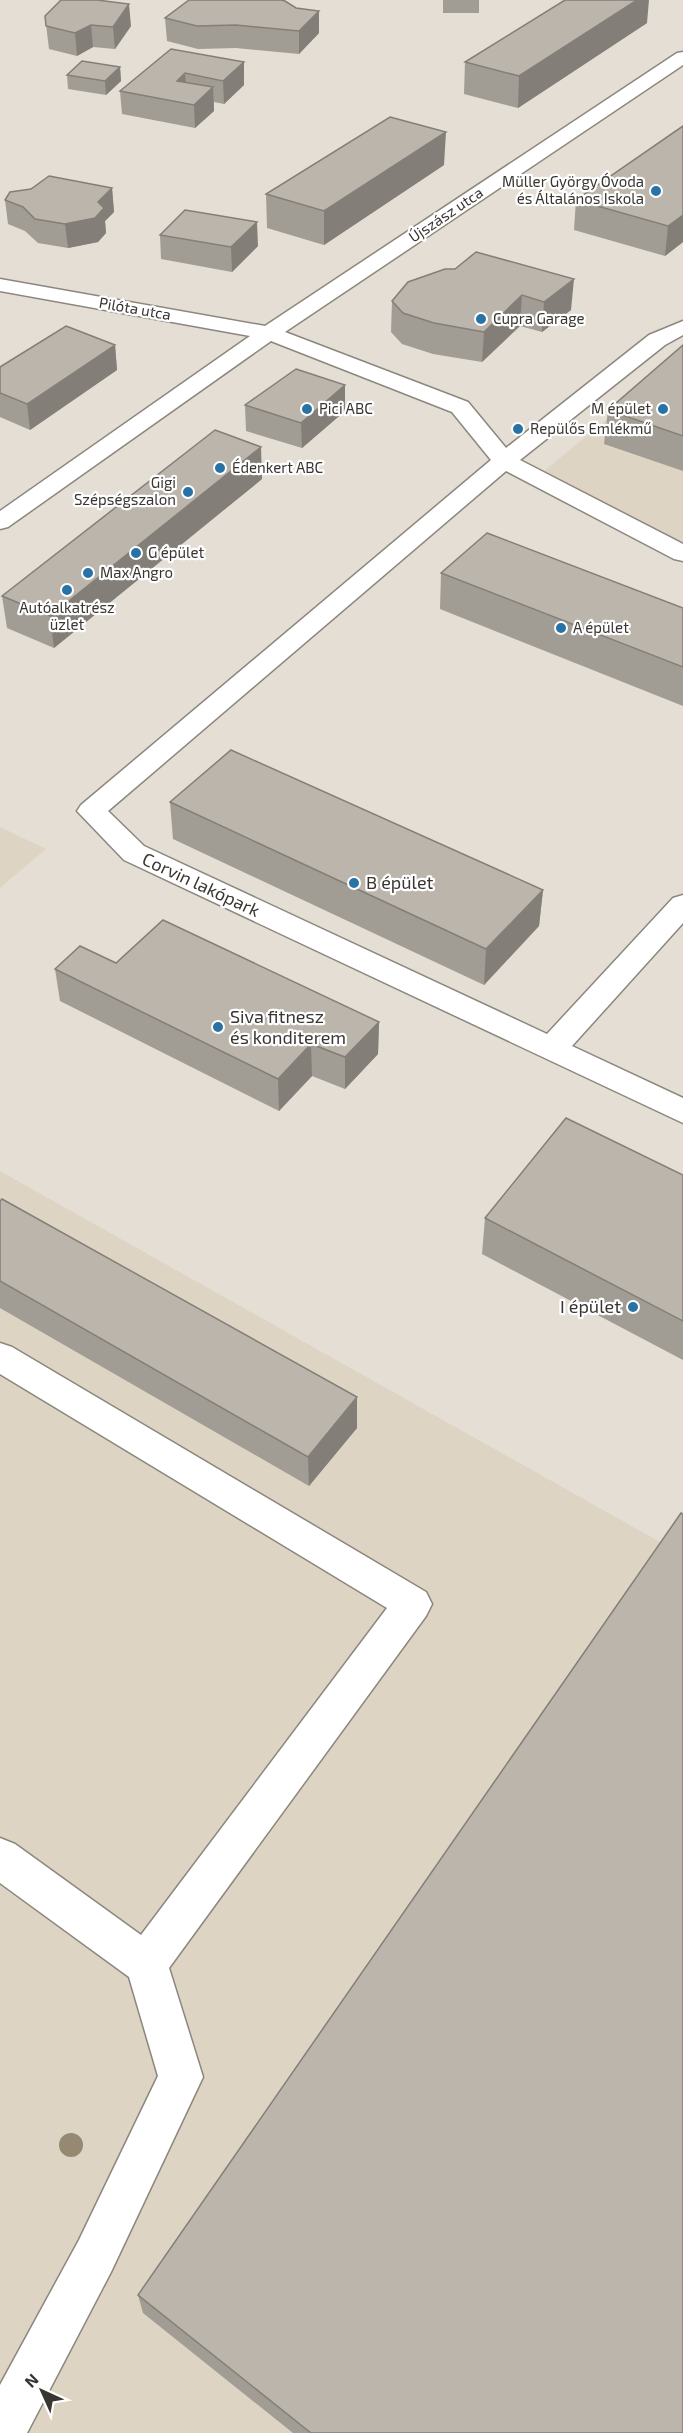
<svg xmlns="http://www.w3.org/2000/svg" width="683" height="2433" font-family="'Exo 2',sans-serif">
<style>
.built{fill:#ded4c3}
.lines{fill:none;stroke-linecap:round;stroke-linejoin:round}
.minor-casing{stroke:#8c877e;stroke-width:3}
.minor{fill:#fff;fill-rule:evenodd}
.tree{fill:#968971}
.wall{fill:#a19c94}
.shaded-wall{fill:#837f78}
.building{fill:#bbb5ac;stroke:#837f78;stroke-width:1.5}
.poi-dot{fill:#2872a5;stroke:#fff;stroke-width:2}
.labels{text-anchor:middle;stroke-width:4.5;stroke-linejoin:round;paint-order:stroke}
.far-poi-label{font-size:15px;fill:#393632;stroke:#fff;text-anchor:start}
.far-street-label{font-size:15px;fill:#393632;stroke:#fff}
.poi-label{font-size:18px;fill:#393632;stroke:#fff;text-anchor:start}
.street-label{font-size:18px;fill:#393632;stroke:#fff}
</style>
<rect width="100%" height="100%" fill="#e4ded4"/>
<path class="built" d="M683,357V542L544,471Z
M0,827L46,849L0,888Z
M0,1171L683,1555V2433H0Z"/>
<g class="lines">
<defs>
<path id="minor" d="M683,52V65L285,332L468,402L506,448L649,335L683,321V335L665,345L520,460L683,544V561L674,559L506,471L108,811L144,846L547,1034L673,898L683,895V923L572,1046L683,1098V1123L124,860L77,811L81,805L491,460L452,412L271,341L8,527L0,529V511L250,336L0,291V279L265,326L677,53Z
M0,1343L12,1347L426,1592L432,1604L426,1616L169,1968L203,2077L111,2272L27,2433H0V2385L79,2240L158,2076L129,1977L0,1883V1838L15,1844L141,1935L387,1608L0,1374Z"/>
</defs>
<use href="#minor" class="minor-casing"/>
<use href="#minor" class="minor"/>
</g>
<circle class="tree" cx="71" cy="2145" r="12"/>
<path class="wall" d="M443,0H479V13H443Z
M45,16L131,26L115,49L93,47L77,56L49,49Z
M165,18L319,33L299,54L236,48L198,49L167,41Z
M647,23L518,108L464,94L465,62Z
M171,49L244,85L224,104L214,102V111L195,128L122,114L120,91Z
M120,67L121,81L106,95L68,89L67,75Z
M683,126V242L665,256L574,230L576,200Z
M444,165L324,245L267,228L266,194Z
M112,188L114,212L105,221L106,233L98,242L68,248L38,243L25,231L8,224L5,200Z
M160,235L258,246L232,272L161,259Z
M445,269L571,310L542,332L520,326L482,362L433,354L402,344L391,332L392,301Z
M115,345L117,370L30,430L0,417V367Z
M683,345V471L604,444L608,410Z
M245,405L345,411L302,448L246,431Z
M262,479L54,648L7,628L2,596Z
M441,573L683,608V706L440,609Z
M170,802L543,890L539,926L484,985L173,839Z
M116,963L379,1022L378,1054L345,1089L312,1076L279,1111L60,1001L55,969Z
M683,1175V1360L482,1254L485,1218Z
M0,1201L357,1428L309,1486L0,1308Z
M138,2295L683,2433H293L143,2313Z"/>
<path class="shaded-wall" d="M637,0H649L647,23L518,108L519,76Z
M129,4L131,26L115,49L113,27Z
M319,11V33L299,54V31Z
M91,25L93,47L77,56L75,33Z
M244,62V85L224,104L223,81Z
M120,67L121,81L106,95L105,81Z
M185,73L187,97L177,81Z
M213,87L214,111L195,128L194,105Z
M446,132L444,165L324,245V211Z
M112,188L114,212L105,221L106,233L98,242L68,248L65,224L98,202Z
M683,215V242L665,256L668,226Z
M257,222L258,246L232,272L231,247Z
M574,279L571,310L542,332L544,302Z
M522,295L520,326L482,362L484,332Z
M115,345L117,370L30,430L27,404Z
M345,385V411L302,448L301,423Z
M261,447L262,479L54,648L50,616Z
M543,890L539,926L484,985L486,949Z
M379,1022L378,1054L345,1089V1057Z
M311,1044L312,1076L279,1111L278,1079Z
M357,1397V1428L309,1486L308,1457Z"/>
<path class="building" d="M61,0H97L129,4L113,27L91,25L75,33L46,26L45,16Z
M189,0H281L285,1L296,8L319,11L299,31L236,25L197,26L165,18Z
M565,0H637L519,76L465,62Z
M171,49L244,62L223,81L185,73L177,81L213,87L194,105L120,91Z
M82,61L120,67L105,81L67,75Z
M390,117L446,132L324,211L266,194Z
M683,126V215L668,226L576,200Z
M49,176L112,188L98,202L104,208L95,218L65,224L35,219L23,207L5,200L10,192L31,189Z
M185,210L257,222L231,247L160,235Z
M476,252L574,279L544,302L522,295L484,332L434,323L403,313L392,301L408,282L445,269H455Z
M66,326L115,345L27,404L0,393V367Z
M683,345V436L608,410Z
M296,369L345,385L301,423L245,405Z
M215,430L261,447L50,616L2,596Z
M487,533L683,608V667L441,573Z
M231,750L543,890L486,949L170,802Z
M163,920L379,1022L345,1057L311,1044L278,1079L55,969L80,946L116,963Z
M566,1118L683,1175V1321L485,1218Z
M2,1199L357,1397L308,1457L0,1281V1201Z
M681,1513L683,1514V2433H311L138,2295Z"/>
<g class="poi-dot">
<circle cx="656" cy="191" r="6"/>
<circle cx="481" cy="319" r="6"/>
<circle cx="307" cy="409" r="6"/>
<circle cx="663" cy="409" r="6"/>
<circle cx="518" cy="429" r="6"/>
<circle cx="220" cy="468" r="6"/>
<circle cx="188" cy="492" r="6"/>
<circle cx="136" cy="553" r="6"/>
<circle cx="88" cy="573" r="6"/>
<circle cx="67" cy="590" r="6"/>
<circle cx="561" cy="628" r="6"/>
<circle cx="354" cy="883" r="6"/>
<circle cx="218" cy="1027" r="6"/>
<circle cx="633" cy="1307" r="6"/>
</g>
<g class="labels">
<g class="far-poi-label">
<text x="644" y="187" text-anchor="end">Müller György Óvoda<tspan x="644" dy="17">és Általános Iskola</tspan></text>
<text x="493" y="324">Cupra Garage</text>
<text x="319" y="414">Pici ABC</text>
<text x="651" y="414" text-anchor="end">M épület</text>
<text x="530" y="434">Repülős Emlékmű</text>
<text x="232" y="473">Édenkert ABC</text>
<text x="176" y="488" text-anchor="end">Gigi<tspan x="176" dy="17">Szépségszalon</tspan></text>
<text x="148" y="558">G épület</text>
<text x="100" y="578">Max Angro</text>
<text x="67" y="613" text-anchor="middle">Autóalkatrész<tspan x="67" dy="17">üzlet</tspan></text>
<text x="573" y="633">A épület</text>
</g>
<g class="far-street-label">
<text transform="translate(446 215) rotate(-34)" y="5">Újszász utca</text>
<text transform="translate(135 309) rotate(10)" y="5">Pilóta utca</text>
</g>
<g class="poi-label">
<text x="366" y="889">B épület</text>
<text x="230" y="1023">Siva fitnesz<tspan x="230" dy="21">és konditerem</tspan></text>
<text x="621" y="1313" text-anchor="end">I épület</text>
</g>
<g class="street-label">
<text transform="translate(201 885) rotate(25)" y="6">Corvin lakópark</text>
</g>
</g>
<g transform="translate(42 2391) rotate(315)" stroke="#ffffff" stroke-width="4.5" paint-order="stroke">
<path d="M0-4.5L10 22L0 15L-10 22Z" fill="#393632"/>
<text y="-9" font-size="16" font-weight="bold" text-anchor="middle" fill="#393632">N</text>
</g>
</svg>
